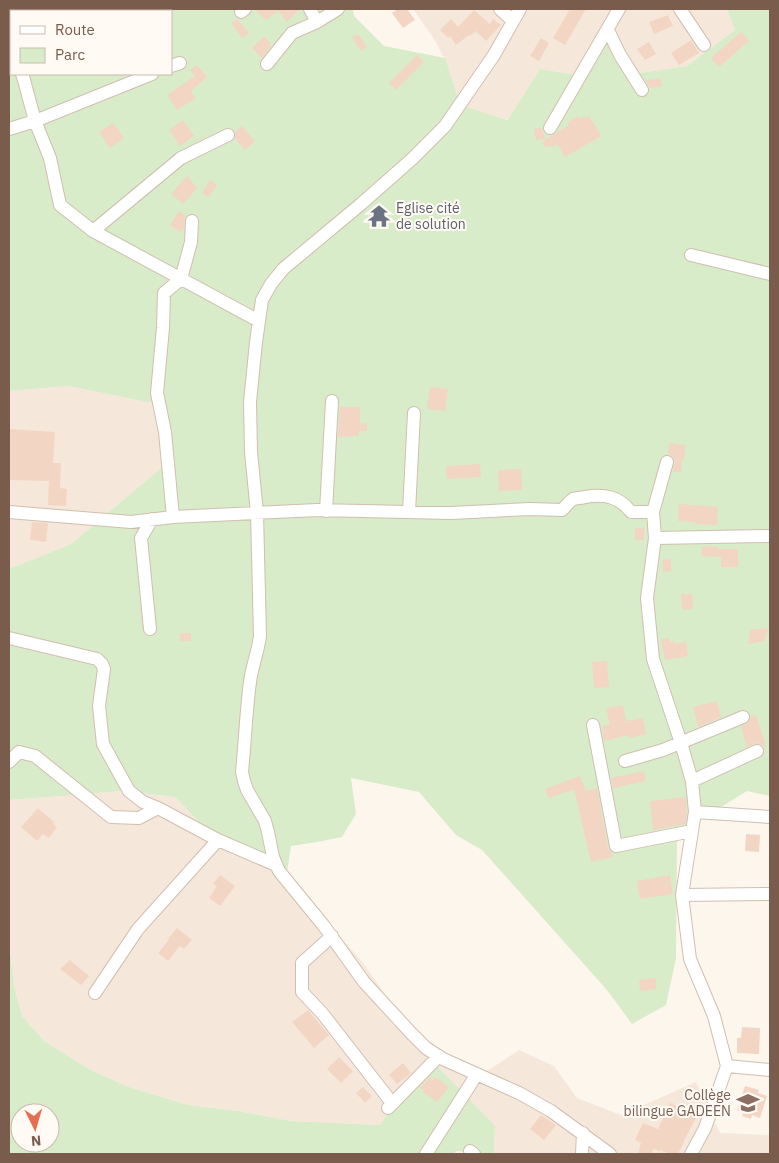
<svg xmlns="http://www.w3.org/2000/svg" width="779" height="1163" font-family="'IBM Plex Sans',sans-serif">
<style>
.residential{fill:#f5e8da}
.green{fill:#d8ecc9;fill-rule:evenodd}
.building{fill:#f3d5c3}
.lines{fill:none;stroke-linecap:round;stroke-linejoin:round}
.minor-casing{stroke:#d1beb0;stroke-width:14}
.minor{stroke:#fff;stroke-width:12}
.labels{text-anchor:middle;stroke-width:4;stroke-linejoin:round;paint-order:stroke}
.worship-label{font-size:14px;fill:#5b616d;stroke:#fffaf3;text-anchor:start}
.education-label{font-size:14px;fill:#785e54;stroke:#fffaf3;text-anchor:end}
</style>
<rect width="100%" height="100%" fill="#fdf6ec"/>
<path class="residential" d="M413,9H727L735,30L687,66L627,75L583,76L540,69L509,120L459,105L444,58L434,39Z
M68,386L159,404L167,463L71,544L9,569V391Z
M123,791L175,797L201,824L287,872L325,922L339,935L363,963L399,1014L435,1048L455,1062L472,1081L519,1050L554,1066L577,1098L621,1115L696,1082L720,1133L770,1135V1154H494L495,1126L406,1087L380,1125L291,1121L238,1111L188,1105L126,1086L89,1069L44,1041L22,1016L14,986L9,941V800Z"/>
<path class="green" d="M9,9H353L354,16L384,46L445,58L460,105L508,120L540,69L583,76L604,35L627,75L687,66L735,30L727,9H770V796L747,791L700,820L677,840L676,958L666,1005L632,1024L607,990L482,850L456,835L419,792L351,778L356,814L342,837L317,842L291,846L287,872L201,824L175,797L123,791L9,800V569L71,544L167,463L158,404L68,386L9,391ZM11,11H171V74H11Z
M9,941L14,986L22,1016L44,1041L89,1069L126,1086L188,1105L238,1111L291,1121L380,1125L406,1087L435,1064L495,1126L494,1154H482L456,1151L454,1154H9ZM20,1113H50V1143H20Z"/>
<path class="building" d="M254,9H300L287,22L278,11L266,20Z
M398,9H407L415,20L403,28L392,13Z
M570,9H586L565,45L553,38Z
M474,10L490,24L493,19L501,25L486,41L476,31L470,36L469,35L456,45L450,36L448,38L440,30L451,19L458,27Z
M668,15L673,26L654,34L649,22Z
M237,19L249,33L242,38L231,23Z
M741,32L749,41L719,67L711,58Z
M358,34L367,47L361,51L352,37Z
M264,36L270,42L269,43L271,46L262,58L252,48Z
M541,38L549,43L539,61L530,56Z
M691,40L699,53L679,65L671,53Z
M649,42L656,54L645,60L637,49Z
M417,55L424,62L396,90L389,83Z
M197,65L207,77L191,91L196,98L177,110L167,95L195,76L190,70Z
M661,79L662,86L650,88L646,80Z
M578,116L580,119L585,116L586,118L589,116L601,136L565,157L558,145L544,147L543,141L569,125L567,123Z
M183,120L194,136L180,146L169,130Z
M113,123L124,138L110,148L99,132Z
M242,126L255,141L245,150L235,138V132Z
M542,128L545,139L536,140L534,129Z
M187,176L197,188L183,204L171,194Z
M210,180L217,185L209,197L202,193Z
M179,211L186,216L184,220V228L181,232L170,225Z
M430,387L448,389L445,411L427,409Z
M340,407H360V424L367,423V431H359V436L338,437Z
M9,429L55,432L53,463H61L60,488L67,489L66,506L48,505L49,481L9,480Z
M669,443L685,445L684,460L682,459L681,472H673L675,460L672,456L668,454Z
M480,464L481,477L447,479L446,466Z
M521,469L522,490L499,491L498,470Z
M679,504L718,507L717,525L695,524V522L678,521Z
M32,522L48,523L46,542L30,540Z
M635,528H644V540H635Z
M702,546L718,547V549H738V567H721V557L701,556Z
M671,559V571L663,572L662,560Z
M681,594H692L693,609L682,610Z
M769,628L764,641L748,644L750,630Z
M180,633H191V641H180Z
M670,638V642L674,641V644L686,642L688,656L665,660L661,639Z
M607,661L609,687L594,688L592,662Z
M717,701L721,717L698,727L693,707Z
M623,705L626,721L643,718L646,734L629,738L628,735L604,741L602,726L610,725L606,708Z
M756,715L766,746L764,747L761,744L757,743L747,747L741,727L749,722L751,716Z
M644,771L646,781L613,788L611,778Z
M580,776L586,791L597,788L608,848L612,853L613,857L591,862L574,789L549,798L545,789Z
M685,797L687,812L685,824L653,830L650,801Z
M38,808L54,822L53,824L57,827L49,838L43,834L37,841L21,827Z
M746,834L760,835L759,852L745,851Z
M220,875L235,886L220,906L209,898L217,886L213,884Z
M670,875L673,894L640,899L637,881Z
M177,928L192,940L184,949L180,946L178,948L168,961L158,953L169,940L168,939Z
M70,960L89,976L81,985L60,969Z
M656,978V989L640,991L639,980Z
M308,1010L329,1035L314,1048L292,1022Z
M742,1027L760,1028L759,1054L737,1053V1038H741Z
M339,1057L353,1071L341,1083L327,1069Z
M403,1063L411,1073L397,1084L389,1075Z
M430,1077L433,1080L435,1077L449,1087L437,1102L423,1092L424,1091L420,1088Z
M745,1086L759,1090L758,1093L767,1096L760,1118L752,1115L751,1119L742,1116L743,1113L737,1111Z
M363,1087L372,1096L365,1103L356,1093Z
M670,1103L697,1116L688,1133L678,1154H670L660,1150V1151L653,1149L652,1154H642L638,1153L641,1143L635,1140L643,1123L658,1129Z
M541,1115L556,1125L544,1140L530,1129Z"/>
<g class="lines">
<defs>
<path id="minor" d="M310,9L317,22
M500,9L513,21
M520,9L494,55L445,126L412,159L361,204L283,269L271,284L262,300L256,342L250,402L251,452L257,513L260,636C258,652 252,666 250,682C246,712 245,742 242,772L244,781L247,790L265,821L268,832L273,857L279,871L324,926L364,982L412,1034L426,1048L443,1059L519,1093L551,1111L610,1154
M680,9L704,45
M241,12L245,9
M608,30L620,55L642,90
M9,43L11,49
M267,64L292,33L317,22L338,9
M171,66L180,63
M22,74L24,80L35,121L50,158L60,205L93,231L259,321
M550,128L619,9
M9,129L35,121L152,74
M93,231L181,158L228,135
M691,255L770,274
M326,511L332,401
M9,512L131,522L173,517L317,510L451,513L530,509L562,510C565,507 569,502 573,499C576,498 582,498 585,497C604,494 619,496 631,512H653
M409,512L414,413
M173,517L165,432L157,393L163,328L164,293L181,279L191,242L192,221
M655,538L653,512L667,462
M150,629L141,538L152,519
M9,638L97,659L102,664L104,669L99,706L103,744L129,791L143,802L158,808L218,840L276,865
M593,725L616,846L692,831
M625,761L663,750L743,717
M9,762L19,752L35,756L111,817L139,818L158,808
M692,781L757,751
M695,812L770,817
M682,895L770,894
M332,936L302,963V992L322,1013L392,1103
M95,993L138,929L218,840
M727,1066L770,1070
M388,1108L439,1056
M470,1151L474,1154
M426,1154L477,1074
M582,1154L583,1133
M691,1154L705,1128L727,1066L714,1016L690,959L682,895L695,812L692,781L681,743L653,659L647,598L655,538L770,536"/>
</defs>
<use href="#minor" class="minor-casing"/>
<use href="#minor" class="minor"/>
</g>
<defs>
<symbol id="temple-bare" viewBox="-9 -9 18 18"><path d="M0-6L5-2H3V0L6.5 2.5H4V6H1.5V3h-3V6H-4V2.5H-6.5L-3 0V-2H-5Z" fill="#6b7280" stroke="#fffaf3" stroke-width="2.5" paint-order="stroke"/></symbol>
<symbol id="school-bare" viewBox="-9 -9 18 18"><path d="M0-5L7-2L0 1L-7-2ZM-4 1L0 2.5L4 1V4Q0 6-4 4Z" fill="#8d6e63" stroke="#fffaf3" stroke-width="2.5" paint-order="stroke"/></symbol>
</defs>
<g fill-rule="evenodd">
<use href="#temple-bare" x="363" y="200" width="32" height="32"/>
<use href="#school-bare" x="732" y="1087" width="32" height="32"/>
</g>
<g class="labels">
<g class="worship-label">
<text x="396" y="213">Eglise cité<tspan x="396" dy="16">de solution</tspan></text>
</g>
<g class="education-label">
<text x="731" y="1100">Collège<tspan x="731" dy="16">bilingue GADEEN</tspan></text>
</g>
</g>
<rect width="779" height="1163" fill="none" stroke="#7a5c4d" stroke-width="20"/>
<rect x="10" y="10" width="162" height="65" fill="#fffaf3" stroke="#cabbb1"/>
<rect x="20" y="26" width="25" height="8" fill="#ffffff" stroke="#cabbb1"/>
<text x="55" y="35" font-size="15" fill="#7a5c4d">Route</text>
<rect x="20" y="48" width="25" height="15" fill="#d8ecc9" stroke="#cabbb1"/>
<text x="55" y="60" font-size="15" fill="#7a5c4d">Parc</text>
<g transform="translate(35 1128) rotate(175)"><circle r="24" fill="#fffaf3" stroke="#cabbb1"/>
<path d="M0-4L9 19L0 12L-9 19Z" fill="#e76f51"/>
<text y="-8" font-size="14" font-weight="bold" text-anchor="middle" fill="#7a5c4d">N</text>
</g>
</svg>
